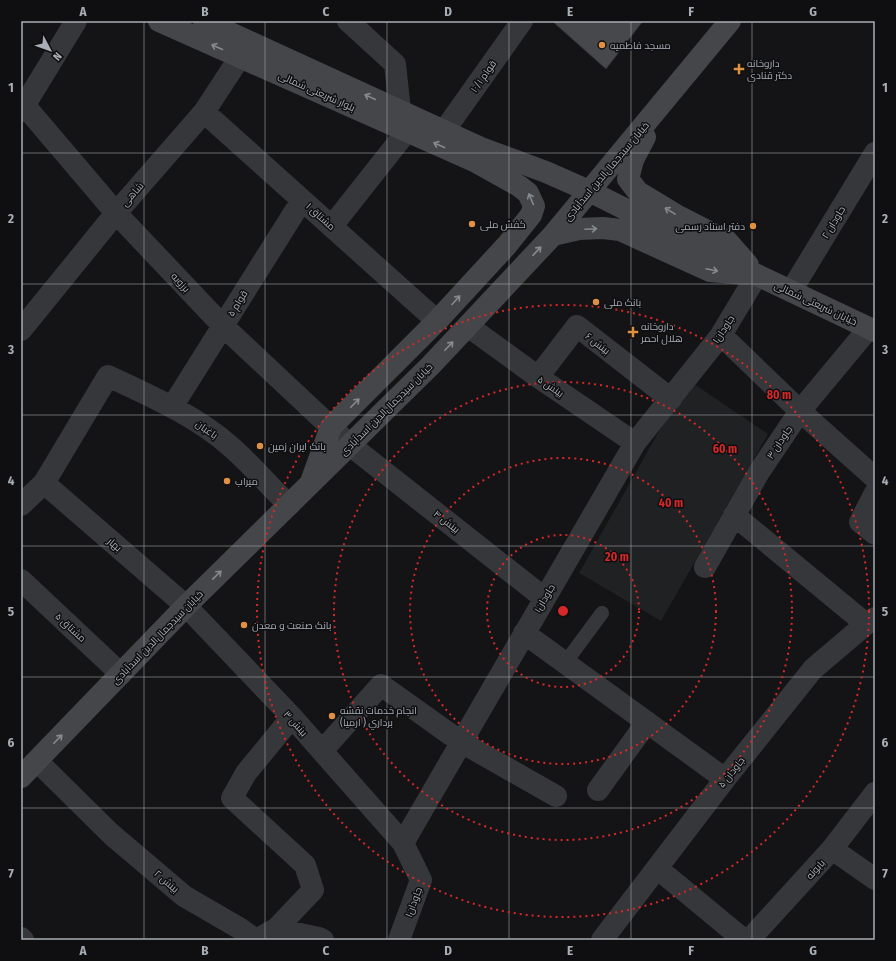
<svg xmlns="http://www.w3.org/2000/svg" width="896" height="961" font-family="'Fira Sans Condensed',Cairo,sans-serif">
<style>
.built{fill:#202123}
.building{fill:#46484b;stroke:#2e2f31}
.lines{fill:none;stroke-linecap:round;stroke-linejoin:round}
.lane{stroke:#36373a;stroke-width:14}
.street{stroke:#36373a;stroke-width:22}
.secondary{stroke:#44464a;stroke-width:22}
.oneway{stroke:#848a90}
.grid{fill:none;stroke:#a7aeb5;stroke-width:1;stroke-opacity:0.55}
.ring{fill:none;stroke:#d62828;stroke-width:2;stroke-dasharray:2 4}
.poi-dot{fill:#e09042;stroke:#0f0f11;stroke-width:1.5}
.labels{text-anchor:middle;stroke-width:3;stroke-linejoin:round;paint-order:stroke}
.poi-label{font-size:10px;fill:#a7aeb5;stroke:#0f0f11;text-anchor:start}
.street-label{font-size:10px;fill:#a7aeb5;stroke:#0f0f11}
.centre{fill:#d62828;stroke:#0f0f11;stroke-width:2}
.ring-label{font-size:12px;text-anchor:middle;font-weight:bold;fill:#d62828;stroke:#0f0f11;stroke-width:3;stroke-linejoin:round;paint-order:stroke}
.neatline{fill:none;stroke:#a7aeb5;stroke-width:1.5}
.grid-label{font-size:13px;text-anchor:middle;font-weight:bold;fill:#a7aeb5}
</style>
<rect width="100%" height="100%" fill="#141416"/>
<path class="built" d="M688,380L768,434L661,621L579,573Z"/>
<path class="building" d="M552,21H643L606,69Z"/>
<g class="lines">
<path class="lane" d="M565,663L602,613"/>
<path class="street" d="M348,21L395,64L400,111
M25,106L116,213L223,326L350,445L544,598
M21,111L76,21
M204,112L437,321
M444,131L522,21
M332,226L407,131
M791,291L875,153
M468,326L538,377L635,443
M21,330L116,213L204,112L240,57
M721,335L800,411L875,478
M538,377L577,326L671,399
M172,407L302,200
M44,483L186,606L292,717L403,843
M875,493L860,522L875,534
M21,505L44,483L108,376C150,396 195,415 230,446C251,464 269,486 289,505
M734,515L866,624
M705,567L759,472L800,411L869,328
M21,580L121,674
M524,633L725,779
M322,751L381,685L461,742L556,796
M37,761L111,834L184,896L239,928L256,940L276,929L319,938L323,940
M598,790L647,722
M832,849L875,879
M657,868L744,940
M276,929L313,890L305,865L232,798L246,773L292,717
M21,938L23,940
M399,940L421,880L403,843L635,443L721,335L757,275
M602,940L725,779L813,669L866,624L875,618
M749,940L832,849L875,793"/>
<path class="secondary" d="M159,21L474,161L519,186L528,193L534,206L531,215L507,245L437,321L331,427L312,479
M204,21L481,148L546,172L589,191L757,275L875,331
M645,137L633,160L628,179L638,192L676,215L727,241L748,265
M553,235L579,229L603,228L620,230L710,271L746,274
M21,777L186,606L431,365L553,235L730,21"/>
</g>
<defs><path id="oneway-shaft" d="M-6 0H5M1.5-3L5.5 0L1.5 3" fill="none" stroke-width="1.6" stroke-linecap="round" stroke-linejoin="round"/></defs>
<g class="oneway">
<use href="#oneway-shaft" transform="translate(217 47) rotate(-156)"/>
<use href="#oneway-shaft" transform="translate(370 97) rotate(-155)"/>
<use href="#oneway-shaft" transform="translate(439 145) rotate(-156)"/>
<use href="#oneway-shaft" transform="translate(531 199) rotate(-113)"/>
<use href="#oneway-shaft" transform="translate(670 211) rotate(-149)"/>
<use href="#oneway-shaft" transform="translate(591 229) rotate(-3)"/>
<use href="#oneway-shaft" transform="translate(537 251) rotate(-47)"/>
<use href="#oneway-shaft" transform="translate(712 270) rotate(12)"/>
<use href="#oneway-shaft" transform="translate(456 300) rotate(-48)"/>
<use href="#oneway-shaft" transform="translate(449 346) rotate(-46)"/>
<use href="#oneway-shaft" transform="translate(355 403) rotate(-45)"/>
<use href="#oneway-shaft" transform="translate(217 575) rotate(-44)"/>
<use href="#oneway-shaft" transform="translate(58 739) rotate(-46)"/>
</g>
<path class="grid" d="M144,21V940M265,21V940M387,21V940M509,21V940M631,21V940M752,21V940M21,153H875M21,284H875M21,415H875M21,546H875M21,677H875M21,808H875"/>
<g class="ring">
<circle cx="563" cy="611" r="76"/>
<circle cx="563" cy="611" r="153"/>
<circle cx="563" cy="611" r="229"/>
<circle cx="563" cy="611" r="306"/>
</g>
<g class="poi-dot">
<circle cx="602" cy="45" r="4"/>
<path d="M737 63h4v4h4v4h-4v4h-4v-4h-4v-4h4z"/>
<circle cx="472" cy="224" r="4"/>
<circle cx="753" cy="226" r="4"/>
<circle cx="596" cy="302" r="4"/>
<path d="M631 326h4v4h4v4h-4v4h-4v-4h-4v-4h4z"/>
<circle cx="260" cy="446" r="4"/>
<circle cx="227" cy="481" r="4"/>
<circle cx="244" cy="625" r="4"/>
<circle cx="332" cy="716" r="4"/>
</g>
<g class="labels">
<g class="poi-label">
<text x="610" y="49">مسجد فاطمیه</text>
<text x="747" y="67">داروخانه<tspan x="747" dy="12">دکتر قنادی</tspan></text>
<text x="480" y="228">کفش ملی</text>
<text x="745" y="230" text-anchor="end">دفتر اسناد رسمی</text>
<text x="604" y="306">بانک ملی</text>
<text x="641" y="330">داروخانه<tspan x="641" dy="12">هلال احمر</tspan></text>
<text x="268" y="450">بانک ایران زمین</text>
<text x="235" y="485">میراب</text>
<text x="252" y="629">بانک صنعت و معدن</text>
<text x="340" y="714">انجام خدمات نقشه<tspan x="340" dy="12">برداري ( ارميا)</tspan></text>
</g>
<g class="street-label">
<text transform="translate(483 76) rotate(-55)" y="4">قوام ۱۰/۱</text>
<text transform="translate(317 91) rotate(24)" y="4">بلوار شریعتی شمالی</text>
<text transform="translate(606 171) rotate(-50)" y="4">خیابان سیدجمال‌الدین اسدآبادی</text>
<text transform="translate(132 194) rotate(-49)" y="4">شاهی</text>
<text transform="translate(321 216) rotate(42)" y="4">مشتاق ۱</text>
<text transform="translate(833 222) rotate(-59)" y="4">جاودان ۲</text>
<text transform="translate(181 282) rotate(47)" y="4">برزویه</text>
<text transform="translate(237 303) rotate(-58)" y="4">قوام ۵</text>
<text transform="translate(816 303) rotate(25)" y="4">خیابان شریعتی شمالی</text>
<text transform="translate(723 329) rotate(-57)" y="4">جاودان۱</text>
<text transform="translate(598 343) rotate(38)" y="4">بینش ۶</text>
<text transform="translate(551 386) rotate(34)" y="4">بینش ۵</text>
<text transform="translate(386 409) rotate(-45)" y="4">خیابان سیدجمال‌الدین اسدآبادی</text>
<text transform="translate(207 429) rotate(35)" y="4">باغبان</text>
<text transform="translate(779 442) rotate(-56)" y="4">جاودان ۳</text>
<text transform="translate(447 521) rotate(38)" y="4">بینش ۴</text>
<text transform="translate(115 544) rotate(41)" y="4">بهار</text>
<text transform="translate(544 598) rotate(-59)" y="4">جاودان۱</text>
<text transform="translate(71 627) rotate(43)" y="4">مشتاق ۵</text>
<text transform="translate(157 637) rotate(-46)" y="4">خیابان سیدجمال‌الدین اسدآبادی</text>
<text transform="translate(296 723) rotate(48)" y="4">بینش ۳</text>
<text transform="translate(731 772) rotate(-52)" y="4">جاودان ۵</text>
<text transform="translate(815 869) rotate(-48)" y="4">بابونه</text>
<text transform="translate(167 881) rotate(40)" y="4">بینش ۲</text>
<text transform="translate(413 902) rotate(-69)" y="4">جاودان۱</text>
</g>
</g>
<circle cx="563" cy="611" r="6" class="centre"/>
<g class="ring-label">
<text x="779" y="399">80 m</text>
<text x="725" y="453">60 m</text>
<text x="671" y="507">40 m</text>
<text x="617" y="561">20 m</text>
</g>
<rect width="896" height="961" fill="none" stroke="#0f0f11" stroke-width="44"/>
<g transform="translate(50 50) rotate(131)" stroke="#0f0f11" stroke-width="3" paint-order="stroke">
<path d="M0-3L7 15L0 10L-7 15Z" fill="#a7aeb5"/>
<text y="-6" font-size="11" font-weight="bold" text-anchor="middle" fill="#a7aeb5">N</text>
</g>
<rect x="22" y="22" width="852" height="917" class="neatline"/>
<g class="grid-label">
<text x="83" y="16">A</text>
<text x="205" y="16">B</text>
<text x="326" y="16">C</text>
<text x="448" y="16">D</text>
<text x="570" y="16">E</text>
<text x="691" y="16">F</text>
<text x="813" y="16">G</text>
<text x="11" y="92">1</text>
<text x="885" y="92">1</text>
<text x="11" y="223">2</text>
<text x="885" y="223">2</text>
<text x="11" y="354">3</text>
<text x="885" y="354">3</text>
<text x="11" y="485">4</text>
<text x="885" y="485">4</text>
<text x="11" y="616">5</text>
<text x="885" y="616">5</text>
<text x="11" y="747">6</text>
<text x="885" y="747">6</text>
<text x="11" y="878">7</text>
<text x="885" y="878">7</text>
<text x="83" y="955">A</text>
<text x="205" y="955">B</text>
<text x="326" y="955">C</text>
<text x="448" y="955">D</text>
<text x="570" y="955">E</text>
<text x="691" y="955">F</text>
<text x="813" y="955">G</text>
</g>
</svg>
